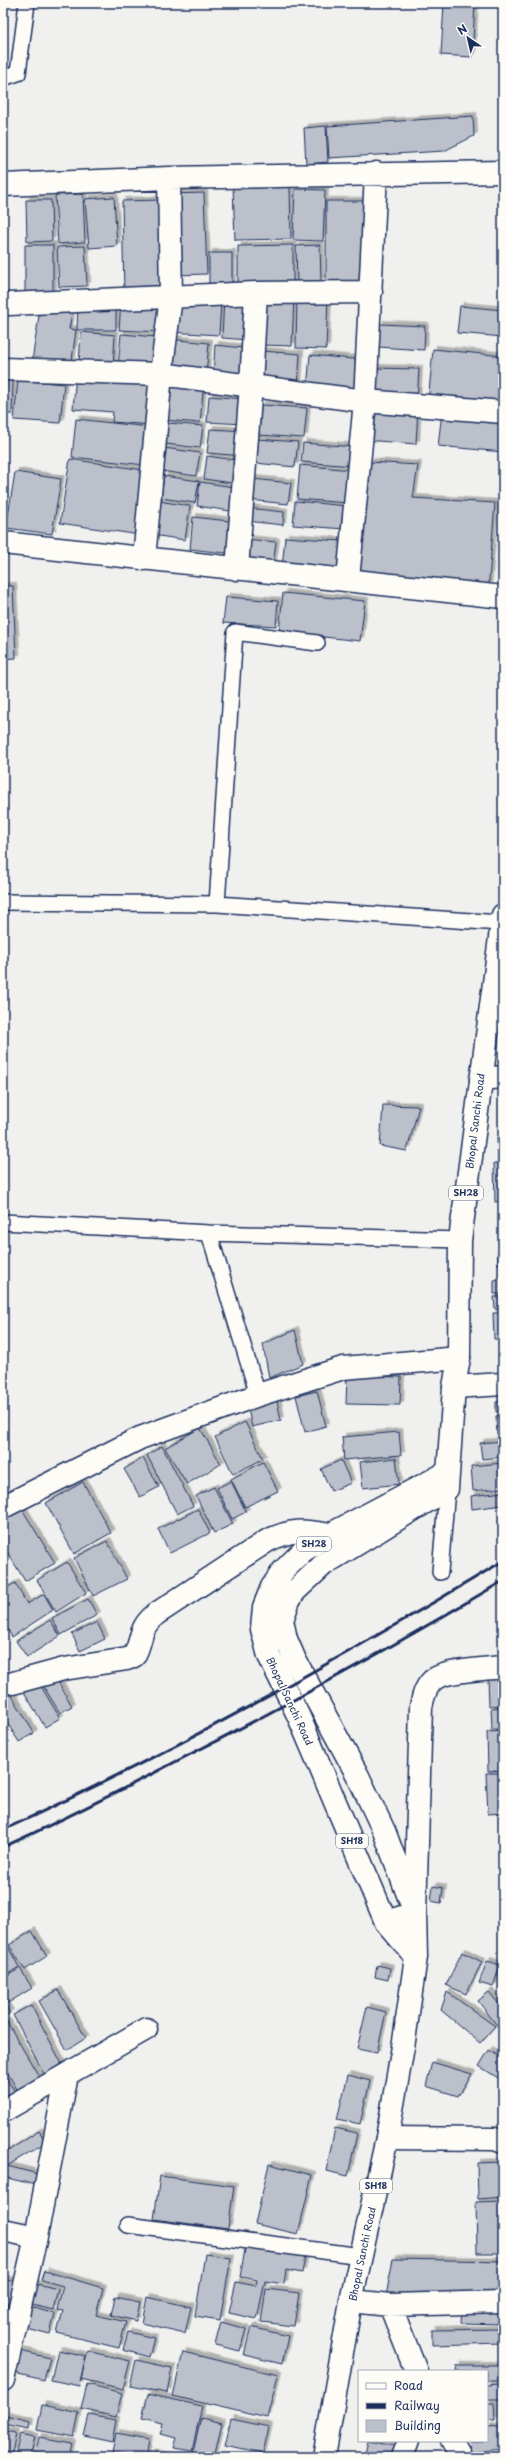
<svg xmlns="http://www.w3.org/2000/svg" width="506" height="2460" font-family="'Playpen Sans',sans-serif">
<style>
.building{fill:#bbc0ca;stroke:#1b2f5e;filter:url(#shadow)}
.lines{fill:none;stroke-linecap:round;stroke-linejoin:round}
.service-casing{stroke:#1b2f5e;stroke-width:18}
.minor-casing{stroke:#1b2f5e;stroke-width:25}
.primary-casing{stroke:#1b2f5e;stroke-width:25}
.service{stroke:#fdfcf7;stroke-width:15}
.minor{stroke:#fdfcf7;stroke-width:22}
.primary{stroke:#fdfcf7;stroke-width:22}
.rail{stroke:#1b2f5e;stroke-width:3}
.labels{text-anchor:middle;stroke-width:3.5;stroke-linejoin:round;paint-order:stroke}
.shield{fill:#fdfcf7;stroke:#5f6c8c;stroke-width:1}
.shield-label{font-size:9px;font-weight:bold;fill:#1b2f5e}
.street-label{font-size:10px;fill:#1b2f5e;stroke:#fdfcf7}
</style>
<defs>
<filter id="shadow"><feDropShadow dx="3.5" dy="-3.5" stdDeviation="0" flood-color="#0004"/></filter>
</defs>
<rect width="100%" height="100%" fill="#f0f0ee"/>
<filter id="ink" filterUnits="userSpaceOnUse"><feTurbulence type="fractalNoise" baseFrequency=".025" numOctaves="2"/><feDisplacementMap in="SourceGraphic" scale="8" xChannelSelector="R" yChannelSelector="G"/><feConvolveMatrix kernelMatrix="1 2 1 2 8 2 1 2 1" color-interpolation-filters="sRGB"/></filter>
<g filter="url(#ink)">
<path class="building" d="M444,3H475L472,57L441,55Z
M473,116L474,136L444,151L329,158L327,126Z
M326,126L328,162L306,164L304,128Z
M290,186L291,239L235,240L233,187Z
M295,189L325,190L323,241L293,240Z
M204,193L207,274L173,275L170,194Z
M83,194L85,242L58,244L55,195Z
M114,197L117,246L89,248L85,199Z
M26,200H51L52,241L27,242Z
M161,200L163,292L124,293L122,201Z
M326,201H370V287H326Z
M25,245H53V292H25Z
M293,245V288H238V246Z
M320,245L321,282H297L296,246Z
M85,246L87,286L59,287L57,247Z
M209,253H232V292L209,293Z
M297,295H328L326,349L296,348Z
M224,297L250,298L248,340L222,338Z
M263,297L294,298L292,346L261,345Z
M172,299L221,302L219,335L170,332Z
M78,302L116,303V330H77Z
M121,302L163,303L161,332L119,330Z
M460,306L503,310V337L457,333Z
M40,309L72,313L69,329L76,330L71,367L32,361Z
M380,324L425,326L424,350L378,347Z
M81,332L115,335L113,367L79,365Z
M121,334L156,337L153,370L118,367Z
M169,339L209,343L206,374L166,370Z
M215,345L252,349L250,379L213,376Z
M433,349L503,356V411L428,403Z
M262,351L300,354L298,386L260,383Z
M310,355L364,360L361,393L307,389Z
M370,368L419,369L417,401L369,400Z
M76,374L156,380L153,425L112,422L113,412L73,409Z
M166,379L204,382L200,423L163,420Z
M3,380H13L12,414H3Z
M18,380L64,384L60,423L14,420Z
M209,396L244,399L243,424L207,422Z
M368,404L418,408L416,444L365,440Z
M261,405L307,408L304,438L259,435Z
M442,412L503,418V452L438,446Z
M76,419L149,427L145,465L72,457Z
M168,423L203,426L200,448L166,444Z
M210,429L245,431L243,456L207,453Z
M257,439L298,442L295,467L255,463Z
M303,443L355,447L354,466L301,462Z
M164,448L200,453L196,476L161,471Z
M207,456L242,461L239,484L204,479Z
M70,459L150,471L140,535L60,523Z
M369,462L418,465L413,498L495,503L488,593L352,571Z
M300,465L351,470L348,503L297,499Z
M15,472L61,479L52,534L6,528Z
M164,476L199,481L195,503L161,498Z
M252,479L291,483L288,504L249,500Z
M200,482L241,488L237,512L197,506Z
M158,501L190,506L185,540L153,535Z
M295,501L347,506L344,529L293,525Z
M247,508L284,512L283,525L246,521Z
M193,517L238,522L234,554L190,549Z
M285,537L342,541L339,572L282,568Z
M245,539L276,542L273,565L243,561Z
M3,586H13L16,658L3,659Z
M283,593L365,601L360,641L279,632Z
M226,597L278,601L276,626L223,623Z
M383,1105L419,1106L407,1151L380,1146Z
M497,1138H503V1160H498Z
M494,1163H503V1201L495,1202Z
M498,1251H503V1264H498Z
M503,1279V1294H494V1280Z
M503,1296V1309H495L494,1297Z
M493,1313H503V1339H494Z
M295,1330L303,1364L269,1378L263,1344Z
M499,1343H503V1376H500Z
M347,1376L401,1377L400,1405L346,1404Z
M317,1391L326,1426L305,1432L296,1396Z
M277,1401L281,1420L252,1427L248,1409Z
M503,1401V1411L496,1412V1402Z
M503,1415V1433L497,1434L496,1416Z
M245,1422L263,1459L233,1474L215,1437Z
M200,1428L221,1464L187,1484L165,1448Z
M399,1432L401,1455L344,1460L342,1437Z
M503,1441V1457L482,1459L480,1443Z
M162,1446L193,1506L177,1514L147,1455Z
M143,1458L159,1487L140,1497L124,1469Z
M396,1458L399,1484L363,1488L360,1462Z
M341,1460L351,1483L331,1491L321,1469Z
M263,1462L278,1491L245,1507L231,1479Z
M503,1463V1488L473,1491L471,1466Z
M231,1481L246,1512L232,1519L217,1488Z
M83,1482L111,1533L74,1554L46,1503Z
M214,1487L233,1524L214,1533L196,1496Z
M503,1492V1505L472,1509L471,1496Z
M22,1509L55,1563L25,1581L3,1545V1520Z
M198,1509L210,1533L170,1553L158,1529Z
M107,1541L127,1579L93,1596L74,1558Z
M67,1562L86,1593L56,1612L37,1580Z
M15,1583L27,1604L44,1594L53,1610L12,1637L3,1621V1590Z
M88,1599L97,1615L61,1635L52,1618Z
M50,1620L60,1636L27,1657L16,1641Z
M97,1622L105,1639L80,1651L72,1634Z
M55,1676L72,1706L60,1713L42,1684Z
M488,1679H503V1705L489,1706Z
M39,1683L60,1718L45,1727L24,1692Z
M11,1694L34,1733L19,1742L3,1716V1699Z
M503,1707V1729H492L491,1708Z
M503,1731V1770L488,1771L487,1732Z
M486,1773H503V1813L488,1814Z
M433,1886L443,1888L441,1903L431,1901Z
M32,1931L47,1956L25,1970L9,1945Z
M8,1947L19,1967L3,1977V1950Z
M462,1952L482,1962L466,1994L446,1985Z
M487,1961L500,1965L493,1987L479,1983Z
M377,1965L390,1968L388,1980L375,1977Z
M20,1968L32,1988L8,2003L3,1996V1979Z
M58,1990L86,2038L67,2050L39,2001Z
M447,1992L495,2026L480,2043L441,2010Z
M489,1992L503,2009V2033L478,2001Z
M3,2002L10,2013L3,2018Z
M31,2005L62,2064L44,2074L13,2015Z
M367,2007L386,2012L377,2053L357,2049Z
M7,2022L44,2085L22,2098L3,2065V2024Z
M489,2050L503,2059V2081L479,2066Z
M432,2062L472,2074L458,2096L426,2086Z
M3,2073L20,2100L3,2110Z
M348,2075L370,2081L360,2124L337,2119Z
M335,2128L357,2133L348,2176L326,2171Z
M39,2131L46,2142L7,2166L38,2174L36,2185L3,2177V2154Z
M503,2162V2197L478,2199L477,2163Z
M269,2164L312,2175L298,2234L255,2224Z
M160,2176L234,2186L228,2229L154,2219Z
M503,2201V2253H477L476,2202Z
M246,2244L289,2251V2254L305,2257L302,2273L286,2270L284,2284L265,2281L257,2319L229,2313L236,2282L256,2286L257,2280L240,2277Z
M205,2254L231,2258L220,2320L195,2316Z
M393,2259L503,2261V2298L386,2296Z
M45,2271L103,2288L96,2315L126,2322L119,2348L57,2333L63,2311L57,2310L63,2286L42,2280Z
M3,2279L20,2283L15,2305L3,2302Z
M32,2283L58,2289L53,2310L28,2304Z
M266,2289L299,2293L294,2326L261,2322Z
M115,2297L140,2302L136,2321L111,2315Z
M147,2297L191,2307L185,2333L142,2323Z
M3,2304L11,2306L5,2330L3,2329Z
M28,2306L55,2314L50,2334L22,2327Z
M462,2306L503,2307V2324L461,2323Z
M221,2322L246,2329L240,2351L215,2345Z
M251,2327L288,2336L282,2364L244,2355Z
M503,2329V2343L432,2345V2330Z
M128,2332L154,2338L149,2357L123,2350Z
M16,2350L50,2358L44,2380L10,2372Z
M58,2350L86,2356L79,2386L51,2380Z
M88,2351L130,2361L123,2389L81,2379Z
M183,2352L278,2375L267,2418L173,2396Z
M136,2360L172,2368L167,2393L130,2386Z
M457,2365H499L498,2381H487V2371H456Z
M87,2384L122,2393L116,2417L81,2409Z
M500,2384L501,2399H487V2385Z
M148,2394L202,2406L192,2451L174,2448L177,2438L160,2434L163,2423L142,2418Z
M487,2403H494L495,2420H487Z
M42,2405L79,2413L74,2437L37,2430Z
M89,2415L116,2420L112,2442L84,2436Z
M6,2416L30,2422L29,2429L4,2424Z
M201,2418L222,2423L214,2457H192Z
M231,2419L269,2427L263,2453L225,2445Z
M503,2426V2449L471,2452L470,2441H487V2427Z
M3,2430L16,2433L12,2453L3,2451Z
M116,2433L149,2439L146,2457L112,2453Z
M20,2434L35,2437L30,2457H15Z
M39,2437L72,2443L69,2457H35Z
M369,2441L399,2447L397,2457H365Z
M152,2453L172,2457H151Z"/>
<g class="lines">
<defs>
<path id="service" d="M3,78L18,73L27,3
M3,902L217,904L501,923
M217,904L235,632L317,643
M3,1222L209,1233L460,1240
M209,1233L258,1395
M440,1572L447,1489
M128,2225L361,2256"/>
<path id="minor" d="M3,185L169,178L503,172
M9,304L256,293L371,292
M3,369L161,374L365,401L503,412
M3,543L503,597
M144,559L161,374L171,297L169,178
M237,569L251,385L256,293
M348,579L365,401L376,173
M481,1079L503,1077
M454,1387L503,1384
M3,1507L140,1438L258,1395L343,1368L459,1358
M13,1683L64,1669L127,1659L134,1656C144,1638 137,1630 156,1614L267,1541C291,1529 303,1530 329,1535
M386,1922L415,1913L421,1707C423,1697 425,1688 432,1681C442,1670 488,1669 503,1667
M3,2111L146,2029
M387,2138L495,2139L503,2142
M3,2230L36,2237
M351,2301L390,2305L503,2302
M390,2305L416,2371
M3,2380L36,2237L67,2074
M452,2441L461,2457
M402,2457L408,2441"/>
<path id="primary" d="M416,1957L386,1922L299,1717L269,1656L262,1629L264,1607L272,1587L283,1571L303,1551L329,1535L448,1472
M324,2457L351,2301L387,2138L404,2041L416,1957L415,1913L384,1831L358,1776L295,1660L286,1639L282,1620L289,1600L295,1591L324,1564L447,1489L454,1387L459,1358L460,1240L503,915"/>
</defs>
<use href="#service" class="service-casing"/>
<use href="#minor" class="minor-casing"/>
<use href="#primary" class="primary-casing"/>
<use href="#service" class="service"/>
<use href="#minor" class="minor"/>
<use href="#primary" class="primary"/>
<path class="rail" d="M3,1830C175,1751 341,1659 503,1561
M3,1847C62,1821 119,1791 177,1761C288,1705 396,1645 503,1581"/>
</g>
</g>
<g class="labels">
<g class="shield">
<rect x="449" y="1186" width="34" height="14" rx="3"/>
<rect x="297" y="1537" width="34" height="14" rx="3"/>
<rect x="336" y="1834" width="32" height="14" rx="3"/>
<rect x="360" y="2179" width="32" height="14" rx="3"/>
</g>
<g class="shield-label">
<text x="466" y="1196">SH28</text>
<text x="314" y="1547">SH28</text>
<text x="352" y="1844">SH18</text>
<text x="376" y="2189">SH18</text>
</g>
<g class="street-label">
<text transform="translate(475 1121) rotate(-83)" y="4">Bhopal Sanchi Road</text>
<text transform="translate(290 1701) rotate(65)" y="4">Bhopal Sanchi Road</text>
<text transform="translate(362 2254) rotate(-78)" y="4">Bhopal Sanchi Road</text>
</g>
</g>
<rect width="506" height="2460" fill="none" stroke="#fdfcf7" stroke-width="16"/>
<rect x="8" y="8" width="490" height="2444" fill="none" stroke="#1b2f5e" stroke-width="1.5" filter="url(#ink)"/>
<rect x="358" y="2370" width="130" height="72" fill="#fdfcf7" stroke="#a3aaba"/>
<rect x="366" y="2383" width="20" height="6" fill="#fdfcf7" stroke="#a3aaba"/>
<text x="394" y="2390" font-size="12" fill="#1b2f5e">Road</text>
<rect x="366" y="2403" width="20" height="6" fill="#1b2f5e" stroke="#a3aaba"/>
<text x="394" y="2410" font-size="12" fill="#1b2f5e">Railway</text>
<rect x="366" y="2420" width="20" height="12" fill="#bbc0ca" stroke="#a3aaba"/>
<text x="394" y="2430" font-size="12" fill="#1b2f5e">Building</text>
<g transform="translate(468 38) rotate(326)" stroke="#fdfcf7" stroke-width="3" paint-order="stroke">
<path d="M0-3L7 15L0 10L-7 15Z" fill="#1b2f5e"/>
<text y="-6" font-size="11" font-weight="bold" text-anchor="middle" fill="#1b2f5e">N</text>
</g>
</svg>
